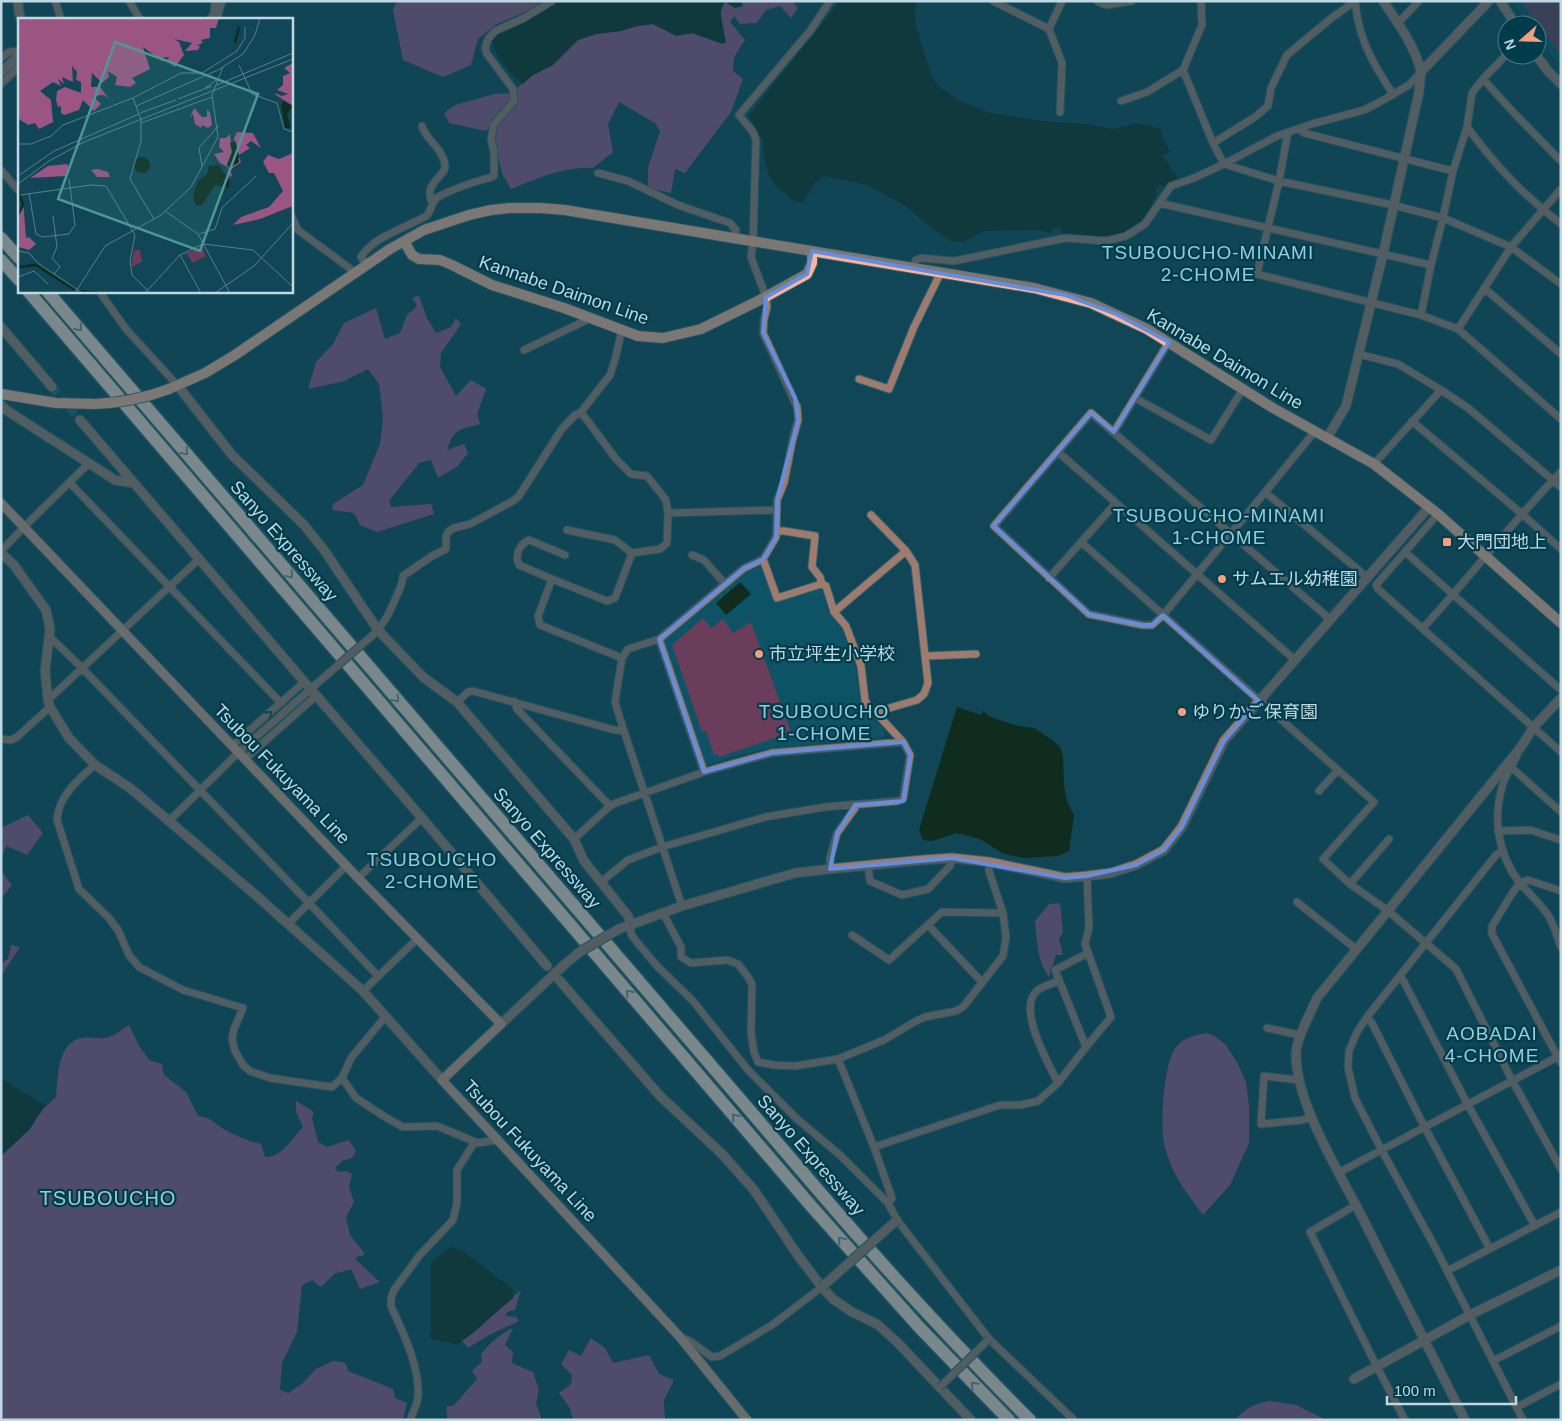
<svg xmlns="http://www.w3.org/2000/svg" width="1562" height="1421" font-family="Helvetica,'Noto Sans JP',sans-serif">
<style>
.built{fill:#0d5365}
.green{fill:#6a3d5b}
.forest{fill:#9a5583}
.water{fill:#0f2c1f}
.lines{fill:none;stroke-linecap:round;stroke-linejoin:round}
.tertiary-tunnel{stroke:#2a5c6b;stroke-width:9;stroke-dasharray:9 4.5;stroke-linecap:butt}
.minor-casing{stroke:#336372;stroke-width:9}
.tertiary-casing{stroke:#336372;stroke-width:11}
.secondary-casing{stroke:#336372;stroke-width:11}
.primary-casing{stroke:#336372;stroke-width:12}
.motorway-casing{stroke:#336372;stroke-width:15}
.minor{stroke:#9f7b6e;stroke-width:7}
.tertiary{stroke:#9f7b6e;stroke-width:9}
.secondary{stroke:#d49c87;stroke-width:9}
.primary{stroke:#fdb49a;stroke-width:10}
.motorway{stroke:#fddacd;stroke-width:12}
.minor-bridge-casing{stroke:#336372;stroke-width:9;stroke-linecap:butt}
.tertiary-bridge-casing{stroke:#336372;stroke-width:11;stroke-linecap:butt}
.primary-bridge-casing{stroke:#336372;stroke-width:12;stroke-linecap:butt}
.minor-bridge{stroke:#9f7b6e;stroke-width:7}
.tertiary-bridge{stroke:#9f7b6e;stroke-width:9}
.primary-bridge{stroke:#fdb49a;stroke-width:10}
.oneway{stroke:#7f8b8c}
.oneway2{stroke:#194550}
.marked{fill:none;stroke:#668cdc;stroke-width:4;stroke-linejoin:round}
.poi-dot{fill:#f3a081;stroke:#013c4b;stroke-width:2}
.labels{text-anchor:middle;stroke-width:4.5;stroke-linejoin:round;paint-order:stroke}
.street-label{font-size:18px;fill:#bfd8e1;stroke:#013c4b}
.poi-label{font-size:18px;fill:#bfd8e1;stroke:#013c4b;text-anchor:start}
.neighbourhood-label{font-size:19px;letter-spacing:1px;fill:#96cbdc;stroke:#013c4b}
.quarter-label{font-size:20px;letter-spacing:1px;fill:#96cbdc;stroke:#013c4b}
.inset-river{fill:none;stroke:#0f2c1f;stroke-width:2.5}
.inset-road{fill:none;stroke:#56808e;stroke-width:1}
.view{fill:#4d9896;fill-opacity:0.15;stroke:#4d9896;stroke-width:2.5}
.inset-edge{fill:none;stroke:#bfd8e1;stroke-width:2.5}
</style>
<rect width="100%" height="100%" fill="#104656"/>
<path class="built" d="M1512,1H1561V67L1537,38V25H1528Z
M758,565L762,566L774,602L817,587L823,589L826,605L828,611L842,629L856,668L862,707L885,730L884,737L771,748L732,757L709,765L705,764L662,641L745,570Z"/>
<path class="green" d="M1524,1H1561V56L1523,3Z
M703,618L711,628L723,619L733,633L751,622L791,732L719,757L718,754L714,755L706,731L702,732L672,645Z"/>
<path class="forest" d="M397,1H543L530,10L497,24L478,39L471,65L443,77L403,60L393,10Z
M741,1H792L798,8L791,18L780,6L766,10L757,23L740,24L734,16L730,22L745,40L734,57L733,71L743,79L731,112L685,173L675,169L671,193L648,188V168L660,131L655,123L619,102L608,124L613,152L593,168C564,166 537,179 511,189L502,174L498,157L492,142L497,116L486,131L449,123L444,113L455,105L494,94L511,93L533,75L553,65L578,40L596,34L621,31L637,26L653,24L676,35L692,33L723,44C724,39 724,35 724,31C723,19 717,12 725,2L743,6Z
M419,296L427,318L436,333L451,327L456,318L461,324L441,353L440,367L456,396L471,380L486,389L477,414L480,424C461,429 453,429 447,450L464,444L468,453L458,466L438,478L431,460L419,463L389,501L391,507L431,504L434,514L377,532L360,525L354,513L332,510L333,504L363,485L380,444L383,418L379,384L368,369L344,381L308,389L316,362L333,344L344,323L376,308L385,339L400,333L407,315L417,306L412,298Z
M28,815L43,833L27,855L7,846L1,855V828Z
M1,871L12,885L1,899Z
M1060,903L1063,932L1059,939L1063,955H1056L1049,977C1037,961 1037,940 1035,921L1049,904Z
M11,945L20,947L1,976V963L8,959Z
M129,1025L139,1046L149,1060L162,1064L164,1075L186,1092L198,1116C214,1118 214,1124 227,1131C238,1137 249,1141 261,1144L265,1157C282,1158 292,1138 303,1127L296,1112V1101L314,1112L312,1118L318,1142L327,1147L349,1140L356,1151L352,1158L342,1161L335,1168L338,1172L346,1171L352,1174L349,1187L354,1202L346,1217L350,1235L365,1254L362,1256H358L355,1259L380,1282L360,1289L351,1269L334,1274L321,1287L312,1280L302,1285L297,1332L282,1363L280,1390L288,1393L303,1383L316,1369L333,1361L346,1363L348,1371L393,1389L395,1398L407,1403L403,1420H1V1156L29,1130L43,1109L56,1097C58,1079 57,1046 78,1039C88,1035 96,1039 105,1038C113,1037 123,1029 129,1025Z
M1207,1033L1216,1037L1226,1045L1238,1064L1246,1082L1249,1105V1143L1230,1185L1203,1215C1191,1198 1178,1183 1170,1163C1168,1155 1163,1145 1163,1137C1161,1116 1164,1063 1176,1047C1184,1037 1196,1035 1207,1033Z
M521,1290L515,1310L507,1312L506,1316L516,1317L519,1321L489,1335L468,1348L462,1341L474,1332Z
M513,1328L505,1345L513,1352L512,1363L533,1372L539,1390L536,1404L542,1420H448L446,1407L454,1405L477,1379L472,1371L482,1362L481,1354C490,1343 500,1334 513,1328Z
M591,1338L605,1348L613,1363L649,1355L659,1374L674,1380L664,1400L665,1420H573L570,1408L559,1393L571,1384L572,1375L561,1364L569,1350L581,1356Z
M1270,1401L1296,1405L1326,1420H1235C1246,1408 1255,1403 1270,1401Z"/>
<path class="water" d="M555,1H741L743,6L735,8L725,2C716,13 724,29 726,42L723,44L692,33L676,36L653,24L637,26L621,31L596,34L578,40L553,65L533,75L523,84C510,76 493,52 491,37Z
M838,1H916L915,23L931,74L938,86L960,101L991,113L1042,121L1087,124L1113,129L1137,123L1159,128L1170,152L1162,155L1179,179L1163,187L1161,185L1156,188L1157,194C1152,203 1148,214 1141,221C1123,243 1088,235 1063,234L1060,228H1054L1051,233L1040,230L984,231L964,242H953L934,230L904,205L867,185L824,176L815,183L803,203L791,200L788,195L779,190L769,176L764,157L763,142L749,115L836,6Z
M740,582L751,594L726,615L716,603Z
M957,707L981,715L983,711L989,716L999,720L1019,726L1034,728L1052,740L1060,747L1063,757L1064,784L1067,802L1074,815L1069,851L1058,856L1024,858L1004,854L980,839L957,833L932,841L923,840L919,830Z
M1,1079L45,1105L29,1130L1,1156Z
M451,1247L463,1251L513,1289V1298L474,1332L457,1345L432,1339L429,1335L431,1332V1261C439,1258 442,1251 451,1247Z"/>
<g class="lines">
<path class="tertiary-tunnel" d="M52,387L80,420"/>
<defs>
<path id="minor" d="M55,1L61,19
M129,1L140,19
M993,1L1049,29
M1097,1L1106,5L1132,1
M1355,1C1357,22 1363,43 1373,61C1379,73 1387,84 1393,95
M214,14L218,15L222,1
M210,19L214,14L215,1
M1398,23L1419,1
M1,58L9,52L19,51
M1183,70L1213,143L1224,164L1279,181L1393,205L1443,218L1511,247L1561,284
M1483,79L1514,113L1561,161
M1,84L16,70L19,63
M1121,101L1147,92L1183,70L1202,25L1201,1
M1060,112L1062,63L1049,29L1062,1
M422,126C424,138 444,149 445,166C446,176 421,185 433,203
M1467,127C1496,166 1522,194 1561,224
M1299,129L1304,133L1453,171
M1288,132L1279,181L1257,274L1421,315L1458,329L1561,419
M1213,143L1255,117L1268,106L1271,88L1287,55L1329,20L1355,1
M1,170L19,191
M598,173L628,181L678,205L730,223L736,230L734,239
M1159,203L1431,265
M291,215L298,230L348,267L355,273
M367,265L361,257C374,236 406,228 426,216C432,211 431,201 438,197C454,188 474,182 492,177L494,175V152L491,139L494,124L514,101L513,89L487,54L485,48L488,39L495,31L524,18L552,1
M913,268L916,260L921,258L954,261L1065,238L1106,241L1126,236L1145,224L1171,186L1194,178L1224,164L1277,136L1312,124L1364,110L1378,103L1409,85L1420,73
M1484,288L1561,354
M99,291L126,329L178,386
M1421,315L1431,265L1443,218L1453,171L1467,127L1472,93L1483,79L1507,54
M1458,329L1511,247L1561,189
M524,350L591,318
M1358,354L1398,364L1441,390L1468,408L1561,487
M859,379L889,389L914,327L941,272
M1135,398L1211,440L1243,389
M581,412L616,459L631,474L647,476L666,500L668,513
M1412,421L1522,514L1561,549
M1315,431C1265,493 1214,554 1163,615L1152,625H1143L1089,614L994,526L1091,413L1331,620
M1114,432L1169,342
M1058,452L1295,660
M1374,464L1441,390
M70,483L281,703
M1265,492L1368,578
M1438,514L1376,585L1378,589L1561,752
M871,515L906,551L915,565L928,683L924,694L917,700L886,709L878,715
M567,530L615,540L632,553L660,549L667,543L668,513L777,510
M776,531H784L815,536L812,567L820,577L822,584
M1081,542L1374,802L1323,859L1350,884L1387,910L1456,969L1512,1080L1561,1169
M1,551L24,527L89,463
M1405,552L1561,690
M565,555L529,540C520,544 514,555 519,565L552,579L538,616L540,625L622,658
M692,555L704,560L724,583
M763,559L777,598L818,585L822,584L826,586L834,612L846,626L861,666L865,700L869,708L878,715L903,742
M1049,578L1116,503
M552,579L607,601L615,598L632,553
M834,612L906,551
M1423,628C1470,577 1512,522 1561,472
M375,633C387,619 390,612 397,595C400,588 403,583 403,576L432,556L446,549V536L448,532L454,528L470,524L513,501L519,496L561,430L574,416L581,412L610,375L615,360L622,329
M50,637L82,668L309,903L378,976
M659,639L744,568L763,559L776,537L777,500L784,483L792,442L798,420L797,407L763,333L764,319L767,307L766,297L751,257L753,242L756,140L753,132L739,115L810,31L830,1
M926,656L976,654
M48,700L199,559
M514,701L517,709L610,806
M457,702L468,692L473,691L615,730L624,731L682,906
M624,731L615,702L622,658L628,649L659,639L704,772
M1,739L11,740L17,737L50,707
M233,745L304,682
M1517,756C1513,764 1507,772 1504,781C1492,815 1497,854 1520,883C1529,894 1540,903 1548,915C1554,924 1557,937 1561,947
M245,759L316,696
M95,765C78,779 58,797 57,820L79,889L108,917L118,930L129,955L139,967L183,990L243,1008L234,1029L232,1039L235,1051L243,1065L250,1071L270,1078L332,1087L342,1078L356,1098L385,1117L403,1127L437,1126L478,1143L497,1140
M1511,767L1561,812
M1319,791L1338,770
M169,821L239,752L314,686
M1498,831L1530,830L1561,840
M574,839L610,806L616,803L704,772L772,753L903,742L910,755L903,799L897,801L825,807L765,817L662,847L628,860L601,882
M1503,850L1496,855L1367,1017L1357,1032L1349,1051L1348,1067L1355,1098L1381,1149L1435,1247L1523,1420
M868,865L870,881L902,895L928,889L950,866L952,858
M830,869V858L837,833L855,808V805
M358,878L422,818
M1350,884L1389,839
M1561,891L1528,880L1520,883L1513,892L1492,926V934L1561,1063
M1297,902L1356,949
M663,913L681,947V957L691,963L727,960L738,964L748,977L752,984L751,1033L754,1052L758,1062L774,1065L795,1066L838,1059L884,1040L916,1021L925,1017L956,1011L963,1007L1003,956L1006,937L1003,913L989,871V862
M288,924L347,865
M631,925V934L636,941L657,966L693,1001L748,1070L796,1118L841,1156L888,1203L897,1220L989,1339L1074,1420
M928,925L981,981
M852,935L889,960L942,912L1003,913
M1400,976L1404,982L1467,1103L1535,1226
M363,991L417,939
M1367,1017L1372,1023L1424,1126L1490,1249
M1267,1028L1300,1035
M1086,1047L1055,970L1088,953
M838,1059L874,1147L892,1198L888,1203
M342,1078L351,1058L385,1017
M1299,1080L1264,1076L1261,1124L1303,1120L1312,1117
M1058,1083C1048,1063 1022,1017 1033,996C1037,987 1051,984 1059,981
M874,1147L1000,1105H1020L1038,1101L1058,1083L1086,1047L1111,1017L1085,944L1089,928L1087,876
M1338,1173L1561,1055
M1356,1205L1310,1232L1377,1367L1405,1420
M1447,1271L1561,1212
M682,1338L690,1341L712,1357L720,1356L772,1325L822,1287
M1493,1361L1561,1326
M1517,1407L1561,1384
M410,1420C413,1413 417,1404 418,1397C420,1366 403,1333 391,1306V1298L394,1290L419,1256L453,1220L457,1203V1170L474,1143H478"/>
<path id="tertiary" d="M18,1L19,13L21,19
M1383,1C1398,23 1415,46 1421,72
M1500,1L1516,25
M1536,55L1548,71L1561,84
M1,72L19,56
M1,327L52,387
M178,386L232,455L304,525L324,550L378,630L423,677L457,702L574,839L584,861L628,916L631,925
M1,405L6,410L115,480L134,483
M80,420L307,685
M1327,438L1346,406L1383,254L1419,92L1421,72L1489,1
M1,553L14,565L46,610L50,629L45,671L48,700L50,707L69,738L95,765L130,788L169,821L259,898L363,991L442,1080
M314,693L422,818L547,966
M619,929L682,906L795,873L830,869L923,860L952,858L989,862L1065,878L1087,876L1111,873L1136,865L1164,850L1182,827L1224,741L1429,507
M559,980L660,1096L722,1154L754,1190L799,1257L822,1287L833,1299L852,1312L877,1324L897,1342L971,1420
M501,1024L565,964
M1354,1379L1470,1315L1561,1270
M1465,1420C1430,1351 1395,1282 1360,1213C1338,1170 1296,1103 1296,1055C1296,1038 1310,1015 1317,998L1521,747L1533,728L1561,698"/>
<path id="secondary" d="M1,503L358,878L501,1024L442,1080L679,1336L747,1420"/>
<path id="primary" d="M404,241L412,255L419,259L440,260L452,265L492,285L564,308L638,336L663,338L701,329L758,301L807,274L812,263V251
M169,389L205,373L235,355L390,249L424,230L469,215L491,210L510,208H541L565,210L1034,288L1091,303L1147,329L1273,408L1374,464L1438,514L1561,623
M1,394L56,403L95,404"/>
<path id="motorway" d="M1,238L19,258
M1,260L19,280
M28,291L812,1207L919,1327L1009,1420
M47,291L824,1197C890,1274 958,1348 1030,1420"/>
</defs>
<use href="#minor" class="minor-casing"/>
<use href="#tertiary" class="tertiary-casing"/>
<use href="#secondary" class="secondary-casing"/>
<use href="#primary" class="primary-casing"/>
<use href="#motorway" class="motorway-casing"/>
<use href="#minor" class="minor"/>
<use href="#tertiary" class="tertiary"/>
<use href="#secondary" class="secondary"/>
<use href="#primary" class="primary"/>
<use href="#motorway" class="motorway"/>
<defs>
<path id="minor-bridge" d="M314,686L374,634
M940,1387L989,1339"/>
<path id="tertiary-bridge" d="M565,964L581,951L619,929
M822,1287L897,1220"/>
<path id="primary-bridge" d="M95,404C120,403 145,398 169,389"/>
</defs>
<use href="#minor-bridge" class="minor-bridge-casing"/>
<use href="#tertiary-bridge" class="tertiary-bridge-casing"/>
<use href="#primary-bridge" class="primary-bridge-casing"/>
<use href="#minor-bridge" class="minor-bridge"/>
<use href="#tertiary-bridge" class="tertiary-bridge"/>
<use href="#primary-bridge" class="primary-bridge"/>
</g>
<defs><path id="oneway-chevron" d="M-2-3.5L2.5 0L-2 3.5" fill="none" stroke-width="1.6" stroke-linecap="round" stroke-linejoin="round" transform="scale(1.25)"/></defs>
<g class="oneway">
<use href="#oneway-chevron" transform="translate(79 328) rotate(49)"/>
<use href="#oneway-chevron" transform="translate(185 452) rotate(49)"/>
<use href="#oneway-chevron" transform="translate(290 575) rotate(49)"/>
<use href="#oneway-chevron" transform="translate(396 699) rotate(49)"/>
<use href="#oneway-chevron" transform="translate(629 993) rotate(-131)"/>
<use href="#oneway-chevron" transform="translate(735 1117) rotate(-131)"/>
<use href="#oneway-chevron" transform="translate(841 1240) rotate(-131)"/>
<use href="#oneway-chevron" transform="translate(974 1385) rotate(-135)"/>
</g>
<use class="oneway2" href="#oneway-chevron" transform="translate(269 714) rotate(-41)"/>
<path d="M0 0H1562V1421H0ZM812,251L1065,295L1116,314L1169,342L1114,432L1091,413L994,526L1089,614L1143,625H1152L1163,615L1259,701L1224,741L1182,827L1164,850L1136,865L1087,876L1065,878L952,858L830,869L837,833L855,805L903,801L910,755L903,742L772,753L704,772L659,639L744,568L763,559L776,537L777,500L798,420L795,398L763,333L766,297L807,274Z" fill="#104656" fill-opacity=".55" fill-rule="evenodd"/>
<path class="marked" d="M812,251L1065,295L1116,314L1169,342L1114,432L1091,413L994,526L1089,614L1143,625H1152L1163,615L1259,701L1224,741L1182,827L1164,850L1136,865L1087,876L1065,878L952,858L830,869L837,833L855,805L903,801L910,755L903,742L772,753L704,772L659,639L744,568L763,559L776,537L777,500L798,420L795,398L763,333L766,297L807,274Z"/>
<g class="poi-dot">
<rect x="1442" y="537" width="10" height="10" rx="2.5"/>
<circle cx="1222" cy="579" r="5"/>
<circle cx="759" cy="654" r="5"/>
<circle cx="1182" cy="712" r="5"/>
</g>
<g class="labels">
<g class="street-label">
<text transform="translate(564 290) rotate(19)" y="6">Kannabe Daimon Line</text>
<text transform="translate(1225 359) rotate(31)" y="6">Kannabe Daimon Line</text>
<text transform="translate(284 541) rotate(49)" y="6">Sanyo Expressway</text>
<text transform="translate(282 774) rotate(46)" y="6">Tsubou Fukuyama Line</text>
<text transform="translate(547 848) rotate(49)" y="6">Sanyo Expressway</text>
<text transform="translate(530 1151) rotate(47)" y="6">Tsubou Fukuyama Line</text>
<text transform="translate(811 1155) rotate(49)" y="6">Sanyo Expressway</text>
</g>
<g class="poi-label">
<text x="1457" y="548">大門団地上</text>
<text x="1232" y="585">サムエル幼稚園</text>
<text x="769" y="660">市立坪生小学校</text>
<text x="1192" y="718">ゆりかご保育園</text>
</g>
<g class="neighbourhood-label">
<text x="1208" y="259">TSUBOUCHO-MINAMI<tspan x="1208" dy="22">2-CHOME</tspan></text>
<text x="1219" y="522">TSUBOUCHO-MINAMI<tspan x="1219" dy="22">1-CHOME</tspan></text>
<text x="824" y="718">TSUBOUCHO<tspan x="824" dy="22">1-CHOME</tspan></text>
<text x="432" y="866">TSUBOUCHO<tspan x="432" dy="22">2-CHOME</tspan></text>
<text x="1492" y="1040">AOBADAI<tspan x="1492" dy="22">4-CHOME</tspan></text>
</g>
<g class="quarter-label">
<text x="108" y="1205">TSUBOUCHO</text>
</g>
</g>
<g transform="translate(18 18)">
<rect width="275" height="275" fill="#104656"/>
<path d="M184,229L188,238L175,245L168,235ZM116,232H122L124,244L113,249Z" fill="#6a3d5b"/>
<path d="M0,0H201L198,10H192V20L183,22L185,25L179,27L182,28L180,32L167,33L174,25L156,21L161,24L166,37L157,49L149,43L151,39L143,40L144,43L125,29L132,51L114,60L118,65L112,69L97,67L99,59L90,53L91,59L84,65L74,55L73,69H82L91,81L86,77L75,78L83,86L76,93L65,82L61,92L46,97L43,95V88L40,89L38,82L39,73L47,69L63,75V64L58,62L59,54L54,48L55,64L44,59L46,66L40,61L43,68L35,64L22,73L33,82L35,104L21,111L17,105L10,107L1,101V117ZM275,45V88L258,77L257,75L264,78L270,76L259,72L265,67V58L272,55L266,50ZM176,90L184,99H189V92L192,94L194,107L190,110L184,107L183,110L177,106L175,96L172,100ZM219,114L235,115L243,130L233,123L228,127L232,130L221,137L216,120ZM212,116L214,134L209,147L212,150L221,139L223,144L212,152L214,157L212,160L210,149L202,145L196,136L206,134L201,129L202,120H208ZM275,135V188L242,201L215,207L223,199L251,189L265,173L256,155H251L245,144L250,137L261,141ZM49,146L52,151L47,158L12,160L30,148ZM80,151L90,154L92,159H79L73,152ZM5,182L8,220L11,219L18,226L11,232L1,229L0,198Z" fill="#9a5583"/>
<path d="M266,83L275,88L269,96L273,110H267L263,87ZM218,124L221,144L212,150L209,147L214,134L212,125ZM116 147a8 8 0 1 1 16 0a8 8 0 1 1-16 0ZM201,147L211,162V170L197,167L184,187L178,188L175,179L180,163L189,156L191,148Z" fill="#0f2c1f"/>
<path class="inset-river" d="M217,25L221,9M0,172L5,187L0,197M0,201V225M0,249L18,247L57,272M61,273L80,275"/>
<path class="inset-road" d="M221,47L234,76L259,85L266,111L275,114M199,67L275,35M187,70L200,61M115,80L163,55H184L219,33L227,20V9M160,81L194,68M118,88L123,102V123L112,161L136,201M122,95L158,82M123,105L194,79M0,126H13L33,118L45,107L115,80L118,88L200,52L225,36L237,17L242,0M184,148L181,130L201,107M0,158L36,133L121,96M0,166L31,143L66,124L275,41M11,175L18,216L25,219L51,216L57,207L51,161M2,177L73,167L88,168L117,217L112,243L114,257L132,275M147,193L180,216L212,275M35,198L39,229L34,240L42,249L36,256M181,216L197,211L204,190L238,158M0,233L11,235L21,246L63,274M162,237L183,275M0,259L16,253L30,266M57,275L87,228L143,197L173,169L200,119L194,77L205,49M127,275L162,237L185,226L235,232L274,268M197,275L236,248L275,205"/>
<path class="view" d="M97,24L240,76L182,233L40,181Z"/>
<rect width="275" height="275" class="inset-edge"/>
</g>
<rect width="1562" height="1421" fill="none" stroke="#bfd8e1" stroke-width="5"/>
<g transform="translate(1522 40) rotate(250)"><circle r="24" fill="#013c4b" stroke="#4d7a87"/>
<path d="M0-4L9 19L0 12L-9 19Z" fill="#f3a081"/>
<text y="-8" font-size="14" font-weight="bold" text-anchor="middle" fill="#bfd8e1">N</text>
</g>
<path d="M1387 1396v8h129v-8" fill="none" stroke="#bfd8e1" stroke-width="2.5"/>
<text x="1394" y="1396" font-size="15" fill="#bfd8e1" stroke="#013c4b" stroke-width="4" paint-order="stroke">100 m</text>
</svg>
